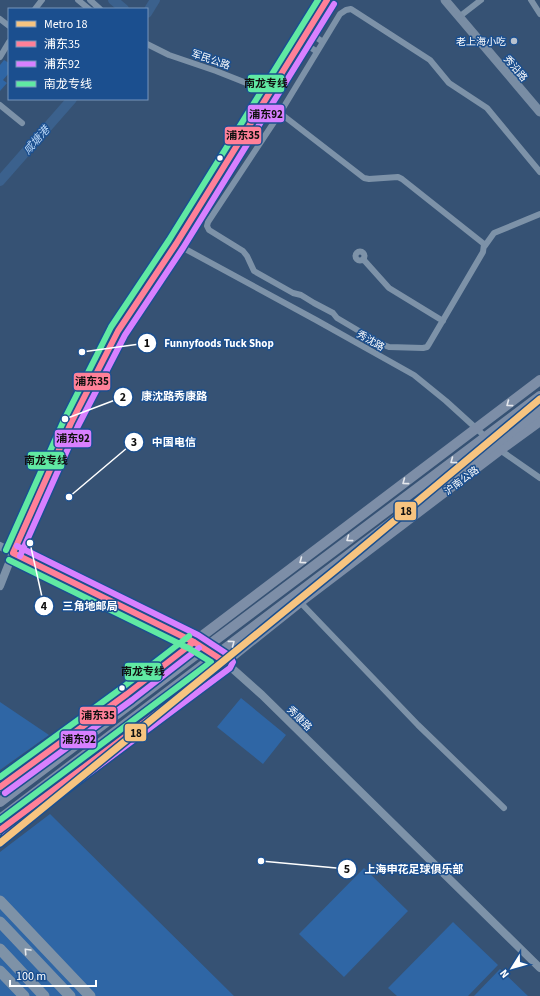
<svg xmlns="http://www.w3.org/2000/svg" width="540" height="996" font-family="'Source Sans 3','Noto Sans SC',sans-serif">
<style>
.green{fill:#2f66a5}
.lines{fill:none;stroke-linecap:round;stroke-linejoin:round}
.river{stroke:#3b618d;stroke-width:10}
.minor{stroke:#7d92a8;stroke-width:6}
.tertiary{stroke:#7d92a8;stroke-width:8}
.secondary{stroke:#798da4;stroke-width:9}
.primary{stroke:#7d8ea7;stroke-width:10}
.motorway{stroke:#7e92a7;stroke-width:11}
.primary-bridge{stroke:#7d8ea7;stroke-width:10}
.bus-1-casing{stroke:#1b4f8f;stroke-width:9}
.bus-2-casing{stroke:#1b4f8f;stroke-width:9}
.bus-3-casing{stroke:#1b4f8f;stroke-width:9}
.bus-1{stroke:#ff8098;stroke-width:6}
.bus-2{stroke:#d880ff;stroke-width:6}
.bus-3{stroke:#60e9a3;stroke-width:6}
.metro-1-casing{stroke:#1b4f8f;stroke-width:10}
.metro-1{stroke:#f7c480;stroke-width:7}
.oneway{stroke:#e5e8ed}
.oneway2{stroke:#e5e9ed}
.poi-dot{fill:#b9c2ce;stroke:#1b4f8f;stroke-width:1.5}
.bus-dot{fill:#fff;stroke:#1b4f8f;stroke-width:1.5}
.labels{text-anchor:middle;stroke-width:3;stroke-linejoin:round;paint-order:stroke}
.poi-label{font-size:10px;fill:#fff;stroke:#1b4f8f;text-anchor:end}
.street-label{font-size:10px;fill:#fff;stroke:#1b4f8f}
.water-label{font-size:11px;font-style:italic;fill:#b5d3f5;stroke:#1b4f8f}
.leader{fill:none;stroke:#fff;stroke-width:1.5}
.callout-dot{fill:#fff;stroke:#1b4f8f;stroke-width:1.5}
.mark-label{font-size:12px;text-anchor:middle;font-weight:bold;fill:#111}
.callout-label{font-size:11px;text-anchor:middle;font-weight:bold;fill:#fff;stroke:#1b4f8f;stroke-width:3;stroke-linejoin:round;paint-order:stroke}
.line-badge{stroke:#1b4f8f;stroke-width:1.5}
.pale-badge-label{font-size:11px;text-anchor:middle;font-weight:bold;fill:#111}
</style>
<rect width="100%" height="100%" fill="#365274"/>
<path class="green" d="M4,60L9,63V73L3,80L7,83L0,91V65Z
M241,698L286,735L263,764L217,727Z
M0,702L49,735L0,770Z
M50,814L234,996H0V852Z
M364,868L408,911L344,977L299,934Z
M453,922L498,965L468,996H397L388,988Z
M500,969L528,996H474Z"/>
<g class="lines">
<path class="river" d="M113,0L124,9
M147,13L155,0
M0,181L72,99"/>
<path class="minor" d="M78,0L89,9
M90,0L100,9
M531,0L540,14
M35,9L42,0
M459,17L481,0
M0,19L9,26
M308,32L323,42
M302,42L316,51
M147,44L169,55L216,71L269,92
M0,57L9,42
M0,105L22,123
M280,113L364,178L369,179L398,177L402,179L484,244L483,252L429,344L427,347L423,348L389,347L381,344L337,318L333,313L314,303L301,295L293,293L254,271L247,256L243,251L209,230L207,226L208,222L280,113L340,14L346,10L351,9L430,60L449,83L487,108L540,172
M176,244L316,320L414,375L446,401L500,450L540,478
M484,247L494,233L540,214
M355.5 256a4.5 4.5 0 1 1 9 0a4.5 4.5 0 1 1-9 0Z
M363,259L389,288L443,321
M300,602L418,725L504,808"/>
<path class="tertiary" d="M0,546L194,642L225,662L262,695L540,968
M0,586L13,553L71,423L118,331L176,244L327,0"/>
<path class="secondary" d="M445,0L540,112"/>
<path class="primary" d="M0,787L127,694L194,642L540,380
M0,830L225,662L300,602L500,450L540,421"/>
<path class="motorway" d="M0,901L90,996
M0,922L70,996
M0,949L44,996
M0,971L24,996"/>
<path class="primary-bridge" d="M0,802L540,396
M0,819L540,410"/>
<defs>
<path id="bus-1" d="M13,553L71,423L118,331L176,244L327,0
M0,787L127,694L194,642
M0,830L225,662L194,642L13,553"/>
<path id="bus-2" d="M20,556L78,426L125,335L183,248L334,4
M5,793L132,700L199,648
M5,836L230,668L233,662L230,656L198,635L17,546"/>
<path id="bus-3" d="M6,550L64,420L111,327L169,240L318,0
M0,777L122,688L189,636
M0,820L211,662L190,649L9,560"/>
</defs>
<use href="#bus-1" class="bus-1-casing"/>
<use href="#bus-2" class="bus-2-casing"/>
<use href="#bus-3" class="bus-3-casing"/>
<use href="#bus-1" class="bus-1"/>
<use href="#bus-2" class="bus-2"/>
<use href="#bus-3" class="bus-3"/>
<defs>
<path id="metro-1" d="M0,843L339,567L540,399"/>
</defs>
<use href="#metro-1" class="metro-1-casing"/>
<use href="#metro-1" class="metro-1"/>
</g>
<defs><path id="oneway-chevron" d="M-2-3.5L2.5 0L-2 3.5" fill="none" stroke-width="1.6" stroke-linecap="round" stroke-linejoin="round"/></defs>
<g class="oneway">
<use href="#oneway-chevron" transform="translate(509 404) rotate(143)"/>
<use href="#oneway-chevron" transform="translate(453 461) rotate(143)"/>
<use href="#oneway-chevron" transform="translate(405 482) rotate(143)"/>
<use href="#oneway-chevron" transform="translate(349 539) rotate(143)"/>
<use href="#oneway-chevron" transform="translate(302 561) rotate(143)"/>
<use href="#oneway-chevron" transform="translate(232 643) rotate(-37)"/>
</g>
<use class="oneway2" href="#oneway-chevron" transform="translate(27 951) rotate(-133)"/>
<circle class="poi-dot" cx="514" cy="41" r="4"/>
<g class="bus-dot">
<circle cx="220" cy="158" r="3.5"/>
<circle cx="122" cy="688" r="3.5"/>
</g>
<g class="labels">
<g class="poi-label">
<text x="506" y="45">老上海小吃</text>
</g>
<g class="street-label">
<text transform="translate(211 59) rotate(19)" y="4">军民公路</text>
<text transform="translate(516 68) rotate(49)" y="4">秀沿路</text>
<text transform="translate(371 340) rotate(30)" y="4">秀沈路</text>
<text transform="translate(461 480) rotate(-37)" y="4">沪南公路</text>
<text transform="translate(300 718) rotate(45)" y="4">秀康路</text>
</g>
<g class="water-label">
<text transform="translate(36 140) rotate(-49)" y="4">咸塘港</text>
</g>
</g>
<path class="leader" d="M82 352L147 343M65 419L123 397M69 497L134 442M30 543L44 606M261 861L347 869"/>
<g class="callout-dot">
<circle cx="82" cy="352" r="4"/>
<circle cx="65" cy="419" r="4"/>
<circle cx="69" cy="497" r="4"/>
<circle cx="30" cy="543" r="4"/>
<circle cx="261" cy="861" r="4"/>
<circle cx="147" cy="343" r="10"/>
<circle cx="123" cy="397" r="10"/>
<circle cx="134" cy="442" r="10"/>
<circle cx="44" cy="606" r="10"/>
<circle cx="347" cy="869" r="10"/>
</g>
<g class="mark-label">
<text x="147" y="347">1</text>
<text x="123" y="401">2</text>
<text x="134" y="446">3</text>
<text x="44" y="610">4</text>
<text x="347" y="873">5</text>
</g>
<g class="callout-label">
<text x="219" y="347">Funnyfoods Tuck Shop</text>
<text x="174" y="400">康沈路秀康路</text>
<text x="174" y="446">中国电信</text>
<text x="90" y="610">三角地邮局</text>
<text x="414" y="873">上海申花足球俱乐部</text>
</g>
<g class="line-badge">
<rect x="247" y="74" width="38" height="19" rx="4" fill="#60e9a3"/>
<rect x="247" y="104" width="38" height="19" rx="4" fill="#d880ff"/>
<rect x="224" y="126" width="38" height="19" rx="4" fill="#ff8098"/>
<rect x="73" y="372" width="38" height="19" rx="4" fill="#ff8098"/>
<rect x="54" y="429" width="38" height="19" rx="4" fill="#d880ff"/>
<rect x="27" y="451" width="38" height="19" rx="4" fill="#60e9a3"/>
<rect x="394" y="501" width="23" height="20" rx="4" fill="#f7c480"/>
<rect x="124" y="662" width="38" height="19" rx="4" fill="#60e9a3"/>
<rect x="79" y="706" width="38" height="19" rx="4" fill="#ff8098"/>
<rect x="124" y="723" width="23" height="19" rx="4" fill="#f7c480"/>
<rect x="60" y="730" width="37" height="19" rx="4" fill="#d880ff"/>
</g>
<g class="pale-badge-label">
<text x="266" y="87">南龙专线</text>
<text x="266" y="118">浦东92</text>
<text x="243" y="139">浦东35</text>
<text x="92" y="385">浦东35</text>
<text x="73" y="442">浦东92</text>
<text x="46" y="464">南龙专线</text>
<text x="406" y="515">18</text>
<text x="143" y="675">南龙专线</text>
<text x="98" y="719">浦东35</text>
<text x="136" y="737">18</text>
<text x="79" y="743">浦东92</text>
</g>
<rect x="8" y="8" width="140" height="92" fill="#1b4f8f" stroke="#7695bc"/>
<rect x="16" y="21" width="20" height="6" fill="#f7c480" stroke="#7695bc"/>
<text x="44" y="28" font-size="12" fill="#ffffff">Metro 18</text>
<rect x="16" y="41" width="20" height="6" fill="#ff8098" stroke="#7695bc"/>
<text x="44" y="48" font-size="12" fill="#ffffff">浦东35</text>
<rect x="16" y="61" width="20" height="6" fill="#d880ff" stroke="#7695bc"/>
<text x="44" y="68" font-size="12" fill="#ffffff">浦东92</text>
<rect x="16" y="81" width="20" height="6" fill="#60e9a3" stroke="#7695bc"/>
<text x="44" y="88" font-size="12" fill="#ffffff">南龙专线</text>
<g transform="translate(512 968) rotate(233)" stroke="#1b4f8f" stroke-width="3" paint-order="stroke">
<path d="M0-3L7 15L0 10L-7 15Z" fill="#ffffff"/>
<text y="-6" font-size="11" font-weight="bold" text-anchor="middle" fill="#ffffff">N</text>
</g>
<path d="M10 980v6h86v-6" fill="none" stroke="#ffffff" stroke-width="2"/>
<text x="16" y="980" font-size="12" fill="#ffffff" stroke="#1b4f8f" stroke-width="3" paint-order="stroke">100 m</text>
</svg>
